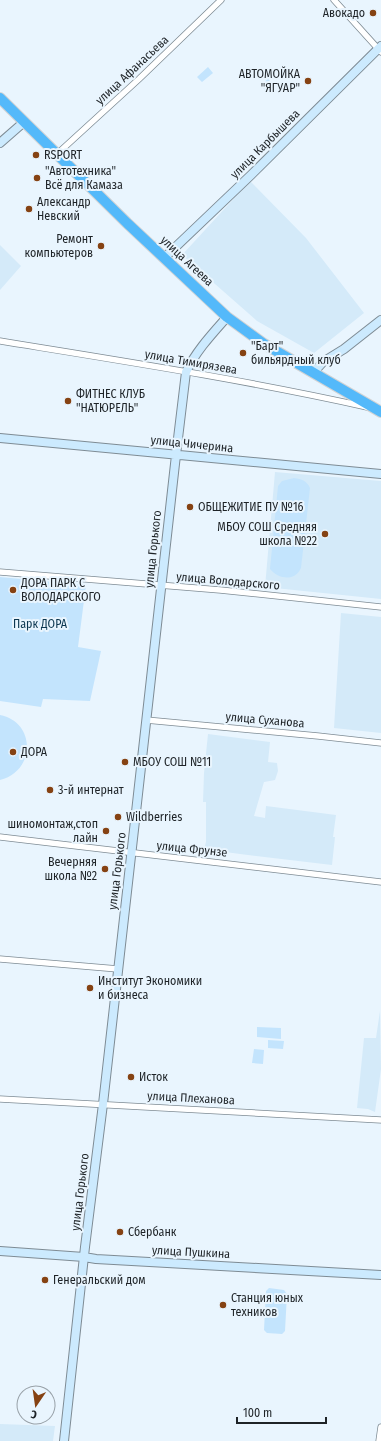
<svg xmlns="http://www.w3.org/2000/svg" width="381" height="1441" font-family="'Fira Sans Condensed',sans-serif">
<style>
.built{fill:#d4eaf9}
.green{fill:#c3e4fd}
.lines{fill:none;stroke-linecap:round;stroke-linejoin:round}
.street-casing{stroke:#7e8b94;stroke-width:7}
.secondary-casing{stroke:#7e8b94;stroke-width:10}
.highway-casing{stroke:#d2d3d4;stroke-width:12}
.street{stroke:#fff;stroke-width:5.5}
.secondary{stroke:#cceafe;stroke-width:8}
.highway{stroke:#54b9fa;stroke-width:10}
.poi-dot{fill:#854213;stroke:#e9f5fe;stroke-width:1.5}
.labels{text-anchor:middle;stroke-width:4;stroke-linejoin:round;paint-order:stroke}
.poi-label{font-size:12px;fill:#1e2327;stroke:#e9f5fe;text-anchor:start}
.street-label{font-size:12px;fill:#1e2327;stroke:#e9f5fe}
.park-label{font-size:12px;fill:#0b364f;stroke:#e9f5fe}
</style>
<rect width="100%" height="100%" fill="#e9f5fe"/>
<path class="built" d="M250,181L306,238L364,313L314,353L257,321L182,255Z
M0,245L21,266L0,290Z
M275,472L381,481V599L265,587Z
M341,613L381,617V733L334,728Z
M208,734L270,742L268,762L277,763L278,771L275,780L264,782L254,816L265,818L266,806L336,815L333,837H335L332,865L240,854L204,849L206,842V802H203L204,773Z
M380,1011L381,1069L375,1112L368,1109L357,1108L364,1038H376Z
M0,1424L55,1426L53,1441H0Z"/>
<path class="green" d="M208,67L213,73L202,82L197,77Z
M268,79L275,86L270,91L265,90L260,85Z
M294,478C302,479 307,481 310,488L301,568C295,582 278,579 270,569L278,486L282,481Z
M0,577L86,585L78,647L101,651L90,701L43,699L41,707L0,701Z
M0,715C36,722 36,771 0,780Z
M257,1027L281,1028V1039L257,1037Z
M268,1040L284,1041L283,1049L268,1048Z
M254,1049L264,1050L263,1064L252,1063Z
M269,1288L284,1290L287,1294L285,1331L282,1334L267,1333L264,1330L266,1291Z"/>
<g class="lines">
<defs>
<path id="street" d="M334,0L381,52
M57,154L139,79L221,0
M0,341C123,361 246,380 367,407
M0,572L220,590L381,607
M146,720L318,736L381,743
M0,837L381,882
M0,959L118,969
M0,1099L381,1120
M379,1441L381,1427"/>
<path id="secondary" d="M0,143L24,122
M164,258L251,175L381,46
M313,373L323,362L344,349L381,320
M0,438L381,474
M0,1251L84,1257L96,1259L381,1275
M64,1441L85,1247L103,1104L136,812L176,455L186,372C196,351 212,334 227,317"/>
<path id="highway" d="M0,98L127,223L227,317L264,344L381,412"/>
</defs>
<use href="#street" class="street-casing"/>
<use href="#secondary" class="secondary-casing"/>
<use href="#highway" class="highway-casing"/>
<use href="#street" class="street"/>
<use href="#secondary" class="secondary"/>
<use href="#highway" class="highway"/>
</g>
<g class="poi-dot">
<circle cx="373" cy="13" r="4"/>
<circle cx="308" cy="81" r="4"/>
<circle cx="36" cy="155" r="4"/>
<circle cx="37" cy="178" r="4"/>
<circle cx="29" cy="209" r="4"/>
<circle cx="101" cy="246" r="4"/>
<circle cx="243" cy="353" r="4"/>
<circle cx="68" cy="401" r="4"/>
<circle cx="190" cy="507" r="4"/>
<circle cx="325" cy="534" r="4"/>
<circle cx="13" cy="590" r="4"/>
<circle cx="13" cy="752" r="4"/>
<circle cx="125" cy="762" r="4"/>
<circle cx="50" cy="790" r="4"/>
<circle cx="118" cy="817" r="4"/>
<circle cx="106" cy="831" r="4"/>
<circle cx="105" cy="869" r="4"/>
<circle cx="90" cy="988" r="4"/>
<circle cx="131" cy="1077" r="4"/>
<circle cx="120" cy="1232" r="4"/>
<circle cx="45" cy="1280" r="4"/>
<circle cx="223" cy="1305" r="4"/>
</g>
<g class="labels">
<g class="poi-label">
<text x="365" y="17" text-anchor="end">Авокадо</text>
<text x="300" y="78" text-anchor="end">АВТОМОЙКА<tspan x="300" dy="14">"ЯГУАР"</tspan></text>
<text x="44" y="159">RSPORT</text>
<text x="45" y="175">"Автотехника"<tspan x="45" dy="14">Всё для Камаза</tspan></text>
<text x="37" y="206">Александр<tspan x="37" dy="14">Невский</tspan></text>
<text x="93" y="243" text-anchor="end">Ремонт<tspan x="93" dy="14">компьютеров</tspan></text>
<text x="251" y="350">"Барт"<tspan x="251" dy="14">бильярдный клуб</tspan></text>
<text x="76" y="398">ФИТНЕС КЛУБ<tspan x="76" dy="14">"НАТЮРЕЛЬ"</tspan></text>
<text x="198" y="511">ОБЩЕЖИТИЕ ПУ №16</text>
<text x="317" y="531" text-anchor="end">МБОУ СОШ Средняя<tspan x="317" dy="14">школа №22</tspan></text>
<text x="21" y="587">ДОРА ПАРК С<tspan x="21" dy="14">ВОЛОДАРСКОГО</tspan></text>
<text x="21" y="756">ДОРА</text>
<text x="133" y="766">МБОУ СОШ №11</text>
<text x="58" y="794">3-й интернат</text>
<text x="126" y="821">Wildberries</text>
<text x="98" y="828" text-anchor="end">шиномонтаж,стоп<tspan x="98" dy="14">лайн</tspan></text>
<text x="97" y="866" text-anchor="end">Вечерняя<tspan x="97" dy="14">школа №2</tspan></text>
<text x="98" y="985">Институт Экономики<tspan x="98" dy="14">и бизнеса</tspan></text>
<text x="139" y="1081">Исток</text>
<text x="128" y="1236">Сбербанк</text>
<text x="53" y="1284">Генеральский дом</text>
<text x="231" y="1302">Станция юных<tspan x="231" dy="14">техников</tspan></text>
</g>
<g class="street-label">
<text transform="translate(132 70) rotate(-43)" y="4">улица Афанасьева</text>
<text transform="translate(265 144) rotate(-45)" y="4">улица Карбышева</text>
<text transform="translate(187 261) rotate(43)" y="4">улица Агеева</text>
<text transform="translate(191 362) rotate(10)" y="4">улица Тимирязева</text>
<text transform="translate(192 444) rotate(6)" y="4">улица Чичерина</text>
<text transform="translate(153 549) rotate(-84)" y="4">улица Горького</text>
<text transform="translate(228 581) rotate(5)" y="4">улица Володарского</text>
<text transform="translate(265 720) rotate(5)" y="4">улица Суханова</text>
<text transform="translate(192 849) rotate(6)" y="4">улица Фрунзе</text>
<text transform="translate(117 871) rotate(-83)" y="4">улица Горького</text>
<text transform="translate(191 1098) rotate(3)" y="4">улица Плеханова</text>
<text transform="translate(80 1192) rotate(-83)" y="4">улица Горького</text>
<text transform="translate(191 1252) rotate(3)" y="4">улица Пушкина</text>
</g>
<g class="park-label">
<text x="40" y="628">Парк ДОРА</text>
</g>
</g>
<g transform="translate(36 1405) rotate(193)"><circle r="19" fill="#e9f5fe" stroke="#98a1a8"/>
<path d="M0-3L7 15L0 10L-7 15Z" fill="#854213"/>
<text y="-6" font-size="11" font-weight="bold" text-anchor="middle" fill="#1e2327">С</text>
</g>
<path d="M237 1417v6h89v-6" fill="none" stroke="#1e2327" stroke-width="2"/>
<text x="243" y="1417" font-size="12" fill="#1e2327" stroke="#e9f5fe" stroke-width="3" paint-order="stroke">100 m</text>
</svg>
